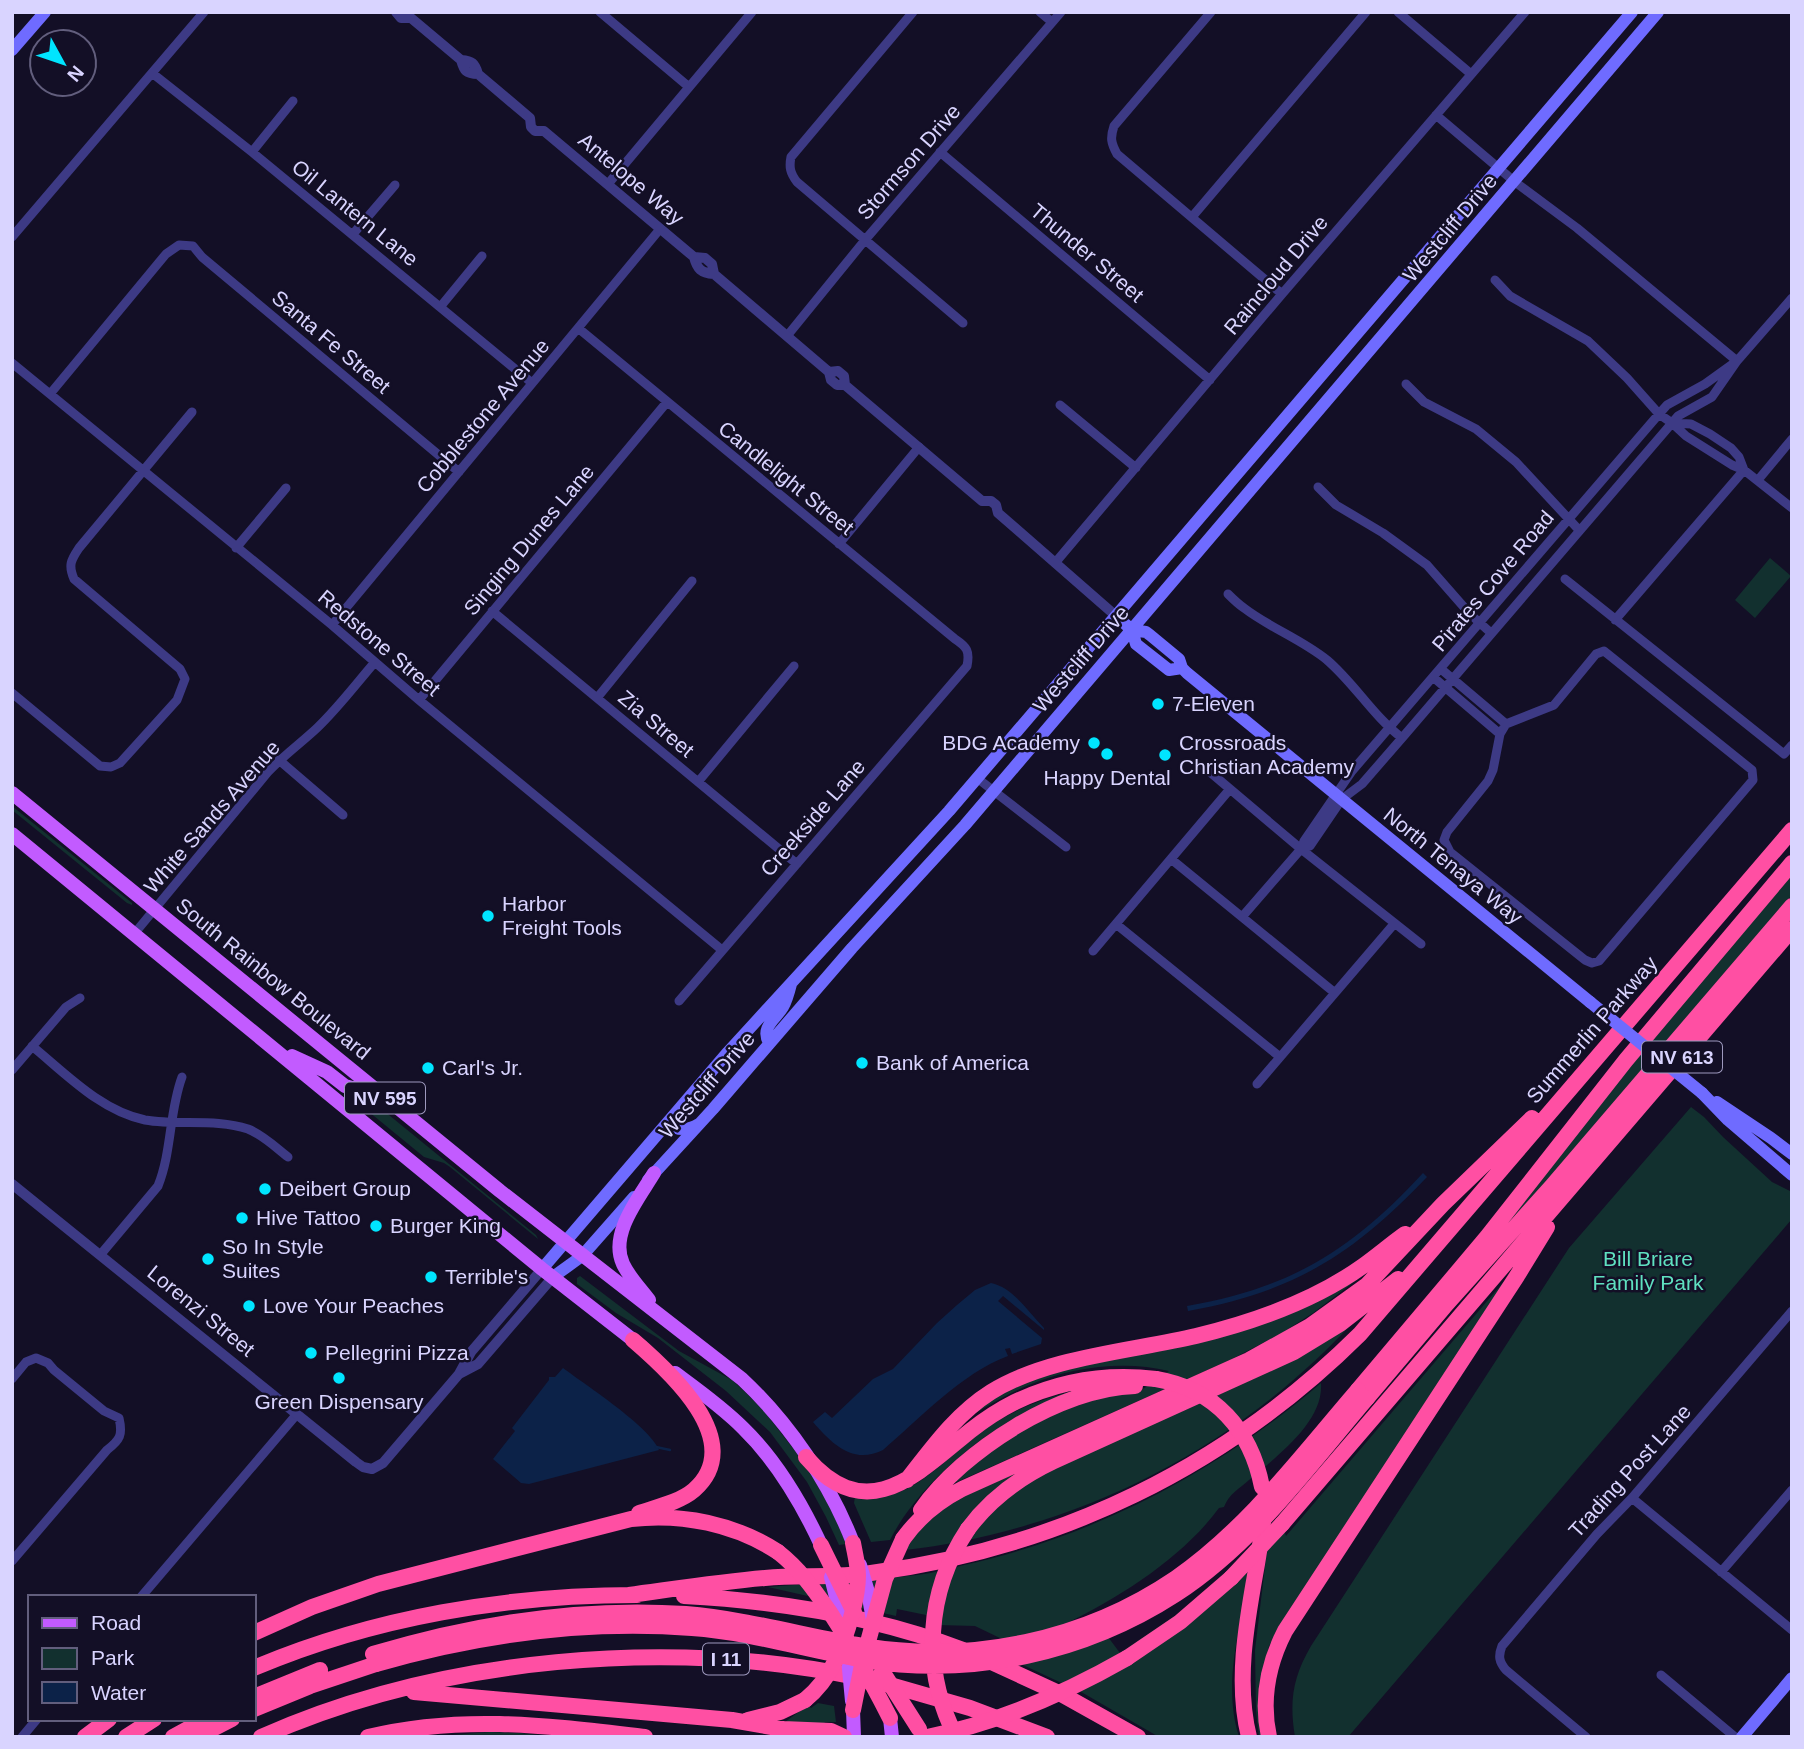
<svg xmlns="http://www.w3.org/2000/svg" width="1804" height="1749" font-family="Arial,sans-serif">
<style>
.green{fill:#12302f}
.water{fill:#0c2248}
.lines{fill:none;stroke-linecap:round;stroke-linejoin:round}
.stream{stroke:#0c2248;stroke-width:2.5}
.minor{stroke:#3d3a85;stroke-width:9}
.tertiary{stroke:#3d3a85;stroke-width:10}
.secondary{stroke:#6f6bff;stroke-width:12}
.primary{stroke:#c25bff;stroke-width:14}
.motorway{stroke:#ff4fa3;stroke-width:16}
.secondary-bridge{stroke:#6f6bff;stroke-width:12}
.primary-bridge{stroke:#c25bff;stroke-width:14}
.motorway-bridge{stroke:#ff4fa3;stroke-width:16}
.poi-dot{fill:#00e5ff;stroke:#130f26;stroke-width:2.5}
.labels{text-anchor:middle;stroke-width:5;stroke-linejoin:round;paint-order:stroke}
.shield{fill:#130f26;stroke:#9e99be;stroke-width:2}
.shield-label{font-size:19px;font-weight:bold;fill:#d9d4ff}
.street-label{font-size:21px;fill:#d9d4ff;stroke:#130f26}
.poi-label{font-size:21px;fill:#d9d4ff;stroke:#130f26;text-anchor:start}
.park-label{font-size:21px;fill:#5fe0c0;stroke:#130f26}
</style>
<rect width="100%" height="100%" fill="#130f26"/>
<path class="green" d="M1770,558L1791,576L1755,618L1735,600Z
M12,806L132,903V905L127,903L12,810Z
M1792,875V895L1568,1157L1485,1249L1635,1059Z
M324,1075L362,1093L536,1235L538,1239L450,1167L444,1163L424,1157Z
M1691,1107L1704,1117L1723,1137L1772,1182L1792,1192V1219L1348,1737H1295C1289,1701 1293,1677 1311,1646L1569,1248Z
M1512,1272L1284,1620L1269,1646L1261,1682L1264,1737H1259L1256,1711L1255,1650L1266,1558L1269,1543L1279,1516L1286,1536Z
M580,1276L679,1351L732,1380L745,1392L763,1410L802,1460L822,1493L837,1520L846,1544L839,1545L826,1517L807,1482L770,1432L726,1391L658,1338L616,1313L577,1284V1278Z
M1362,1276L1313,1313L1282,1333L1230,1360L950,1485L995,1446L1047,1416L1103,1397L1137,1393L1169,1371C1124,1360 1071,1367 1029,1385C1007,1394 986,1407 966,1419L984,1403L1032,1377L1148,1351Z
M1358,1317C1239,1448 1081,1529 905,1550L918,1531L951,1502Z
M1321,1383C1324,1422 1276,1457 1249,1480C1239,1489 1229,1494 1224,1507L1219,1508C1184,1556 1121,1597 1067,1623L1108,1637L1120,1653L1179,1613L1209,1589L1248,1551C1249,1614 1219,1673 1239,1737H1159L1083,1693L1021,1664L1002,1639L975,1626L938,1625L926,1615L897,1609L896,1616L768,1587C818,1583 868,1581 917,1575C933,1573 949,1569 964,1565C1096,1536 1219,1470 1321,1383Z
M1082,1389C1060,1398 1038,1406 1017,1417C970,1442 914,1492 890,1540L871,1542L854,1503L855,1496C867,1495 881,1496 893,1494C923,1487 960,1446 987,1428C1016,1408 1047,1397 1082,1389Z
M818,1703L834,1706L836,1722H825L824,1724L785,1722L808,1705L811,1708Z
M489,1732L519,1733L559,1737H428Z"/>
<path class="water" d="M1423,1173L1427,1177C1354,1254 1294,1292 1188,1311L1187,1306C1291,1288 1352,1250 1423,1173Z
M991,1283C1014,1288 1028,1312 1044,1328V1330L1003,1296L998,1301L1042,1338L1041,1344L1012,1354L1010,1348L1005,1349L1008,1356C962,1373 920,1418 883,1450C853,1465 832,1444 813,1422L825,1412L832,1418L873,1379L893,1369L937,1323L957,1305L975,1290Z
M563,1368C587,1386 649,1426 659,1450L529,1484L521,1483L493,1459L515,1431L512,1428L549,1380V1377H555Z"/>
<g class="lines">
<path class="stream" d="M656,1447L670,1450"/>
<path class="minor" d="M600,12L689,87
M913,12L791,157C789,167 790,173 797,182L963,323
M1040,12L1052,22
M1211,12L1114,126C1110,138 1111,143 1117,154L1282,294
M1398,12L1471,74
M152,73L252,152L532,383
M1436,115L1515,182L1577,228L1737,361
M252,152L293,101
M940,152L1210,380
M608,184L752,12
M1192,217L1366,12
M353,234L395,185
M12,237L204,12
M1495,280L1510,296L1588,341L1627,378L1659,414L1672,423L1686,436L1732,465L1744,470L1792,508
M441,306L482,256
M578,328L955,639C967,647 970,651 967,666L679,1001
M787,336L865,240L1061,12
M12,363L332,625L419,700L722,950
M1406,384L1424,402L1476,429L1516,462L1579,530
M50,394L166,254L179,245L193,246L202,257L459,472
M1060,405L1136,468
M1672,423L1691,424L1710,434L1731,448L1739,457L1744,470
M1758,480L1792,439
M1318,487L1336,505L1383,533L1427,565L1470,614L1491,633
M839,544L919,447
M236,548L286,488
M1055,563L1282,294L1525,12
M1565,579L1784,754L1792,745
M1228,594C1233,599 1238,604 1244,608C1270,628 1301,639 1327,660C1355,684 1373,716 1402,738
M492,611L797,864
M1615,620L1744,470
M332,625L660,229
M1604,651L1752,770L1753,780L1599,961L1592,963L1585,960L1450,852L1444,840L1447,832L1488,781L1493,770L1500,734L1506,724L1554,705L1596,654Z
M1441,669L1506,724
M1433,677L1500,734
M12,693L100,766L111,767L120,763L177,700L185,679L180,669L74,579C68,565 71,560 79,548L192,412
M597,698L692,581
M419,700L667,402
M279,760L343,815
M1204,767L1301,849L1421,944
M977,778L1066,847
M698,782L794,666
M1301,849L1310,846L1342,799L1362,784L1402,738L1678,416L1712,397L1737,361L1792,298
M1171,859L1335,993
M1242,917L1301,849L1304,841L1352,771L1659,414L1667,405L1705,384L1737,361
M1116,924L1280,1057
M134,934L268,772C283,756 301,743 317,728C338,708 356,684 375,662
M1093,951L1230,789
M32,1046C66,1074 101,1111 145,1120C179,1126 215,1118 248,1129C263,1135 275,1147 288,1157
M12,1070L66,1007L80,998
M1257,1084L1394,924
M101,1254L158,1186C172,1151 169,1112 182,1077
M12,1379L26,1362L36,1358L48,1363L54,1370L104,1411L119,1418C123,1435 120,1440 107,1450L12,1561
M1632,1498L1792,1630
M1721,1572L1792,1490
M141,1597L297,1414
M1661,1675L1735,1737
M22,1737L37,1719
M1586,1737L1506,1670C1499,1662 1498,1656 1502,1646L1597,1534L1632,1498L1792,1311"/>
<path class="tertiary" d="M396,12L401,18H411L461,60C472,61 475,63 478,74L530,118L531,127L535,131H544L694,257C697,269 701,273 714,274L829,372L831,380L837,385H845L982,501H991L996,505L998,513L1116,616
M461,60C464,71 466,74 478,74
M694,257L705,258L712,264L714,274
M829,372L838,371L844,376L845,385
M12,1184L356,1462L363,1467L372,1469L383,1463L459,1374L471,1352L542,1269
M459,1374L478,1364L553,1277"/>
<path class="secondary" d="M12,50L45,12
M1116,616L1132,630L1146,632L1150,635L1179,659L1182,668L1187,673L1590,1002
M1132,630L1136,644L1169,670L1182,668
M769,1043C760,1027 776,1019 783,1007C787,1000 789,992 791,984
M1702,1093L1728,1120L1792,1175
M1717,1102L1771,1138L1792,1154
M667,1123C677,1131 687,1131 699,1124
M648,1180L713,1109L852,948L965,825L1658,12
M542,1269L728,1052L949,811L1632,12
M553,1277L582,1256L634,1197
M1742,1737L1792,1678"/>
<path class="primary" d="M12,793L500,1191L742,1379C789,1423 830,1483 853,1543
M12,834L542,1269L642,1347
M292,1056L327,1072L345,1086L352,1088H360L369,1084
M649,1300C640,1288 629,1277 623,1264C609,1234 639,1198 654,1173
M675,1373C698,1390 722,1407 743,1428C777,1461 801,1502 821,1545
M853,1710L854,1737
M890,1718L892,1737"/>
<path class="motorway" d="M633,1340C668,1370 749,1442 694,1490C680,1502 657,1507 639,1513
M1358,1390L1487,1237L1626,1060L1792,863
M1367,1398L1444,1307L1552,1186L1792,906
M806,1457C867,1528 917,1474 970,1431C984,1420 999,1410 1015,1402C1059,1381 1108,1373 1156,1379
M907,1480C932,1448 956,1414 991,1392C1047,1357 1132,1351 1196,1336C1254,1322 1314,1301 1363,1266C1377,1256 1391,1244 1405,1234
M921,1510C963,1450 1061,1388 1135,1386
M1282,1524L1792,929
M968,1529C991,1498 1020,1477 1054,1461L1294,1352L1340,1324L1398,1279
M903,1539C918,1518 939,1501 962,1489L1249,1360L1310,1326L1367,1285L1443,1204L1532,1118
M629,1595C674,1589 719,1582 765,1578C800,1575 834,1578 871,1573C1059,1548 1225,1468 1360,1334L1792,830
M684,1596C779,1601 874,1616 963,1650
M254,1633L312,1607L378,1584L631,1519C682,1513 735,1524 778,1552
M1127,1658L1180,1622L1231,1578
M987,1660L1063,1695L1138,1737
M254,1668C374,1617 507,1595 637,1595
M883,1683L970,1708L1047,1737
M414,1692L732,1720L783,1729L831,1731L844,1737
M254,1697L320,1670
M254,1709L310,1686L376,1664
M748,1720L780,1712L805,1700
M85,1737L109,1719
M126,1737L154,1719
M173,1737L206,1719
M197,1737L232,1719
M261,1737C441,1657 669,1637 861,1678
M368,1737C464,1714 550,1726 645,1737
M1249,1737C1235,1681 1247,1620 1257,1564C1260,1546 1263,1529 1264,1510
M1269,1737C1261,1700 1268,1664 1285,1631L1517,1276L1547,1227"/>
<path class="secondary-bridge" d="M1590,1002L1702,1093"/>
<path class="primary-bridge" d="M860,1565L868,1592L873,1620
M831,1577L846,1637L852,1701"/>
<path class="motorway-bridge" d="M1156,1379C1215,1389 1251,1430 1262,1487
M821,1545L854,1612
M778,1552C801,1570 815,1591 831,1614C853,1648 872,1683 890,1718
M1231,1578L1282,1524
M868,1642L885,1579L903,1539
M373,1654C473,1624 581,1607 686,1614C746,1619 804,1636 863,1646C971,1664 1085,1640 1176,1578C1248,1528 1301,1456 1358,1390
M376,1664C477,1635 586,1620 692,1628C750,1632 807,1650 865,1660C972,1678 1085,1653 1176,1594C1253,1544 1308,1467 1367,1398
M882,1671L919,1729
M805,1700C832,1678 843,1647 852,1614C855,1602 858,1589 858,1576C858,1565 855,1554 853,1543
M853,1710L862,1665
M927,1737C998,1723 1064,1694 1127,1658
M956,1737C921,1669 926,1592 968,1529"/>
</g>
<g class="poi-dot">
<circle cx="1158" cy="704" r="7"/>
<circle cx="1094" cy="743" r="7"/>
<circle cx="1107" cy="754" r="7"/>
<circle cx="1165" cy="755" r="7"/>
<circle cx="488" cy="916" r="7"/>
<circle cx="862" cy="1063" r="7"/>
<circle cx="428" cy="1068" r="7"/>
<circle cx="265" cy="1189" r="7"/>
<circle cx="242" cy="1218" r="7"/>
<circle cx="376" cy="1226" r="7"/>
<circle cx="208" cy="1259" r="7"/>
<circle cx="431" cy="1277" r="7"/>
<circle cx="249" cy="1306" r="7"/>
<circle cx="311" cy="1353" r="7"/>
<circle cx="339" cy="1378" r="7"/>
</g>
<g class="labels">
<g class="shield">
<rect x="1642" y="1041.5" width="80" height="31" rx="5"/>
<rect x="345" y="1082.5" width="80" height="31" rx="5"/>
<rect x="703" y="1643.5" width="46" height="31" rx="5"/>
</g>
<g class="shield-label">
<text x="1682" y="1064">NV 613</text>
<text x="385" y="1105">NV 595</text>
<text x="726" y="1666">I 11</text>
</g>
<g class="street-label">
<text transform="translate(909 162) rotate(-49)" y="7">Stormson Drive</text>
<text transform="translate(631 179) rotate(40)" y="7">Antelope Way</text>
<text transform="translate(355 213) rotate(39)" y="7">Oil Lantern Lane</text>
<text transform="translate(1450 228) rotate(-50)" y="7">Westcliff Drive</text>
<text transform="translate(1087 253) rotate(40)" y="7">Thunder Street</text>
<text transform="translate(1276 275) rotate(-50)" y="7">Raincloud Drive</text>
<text transform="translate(331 342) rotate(40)" y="7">Santa Fe Street</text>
<text transform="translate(483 416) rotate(-50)" y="7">Cobblestone Avenue</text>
<text transform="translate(786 478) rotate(39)" y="7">Candlelight Street</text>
<text transform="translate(529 540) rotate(-50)" y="7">Singing Dunes Lane</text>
<text transform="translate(1493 581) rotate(-50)" y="7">Pirates Cove Road</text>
<text transform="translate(379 643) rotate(40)" y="7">Redstone Street</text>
<text transform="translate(1081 659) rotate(-49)" y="7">Westcliff Drive</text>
<text transform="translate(656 724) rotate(40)" y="7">Zia Street</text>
<text transform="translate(212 817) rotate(-49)" y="7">White Sands Avenue</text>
<text transform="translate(813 818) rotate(-49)" y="7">Creekside Lane</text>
<text transform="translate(1453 866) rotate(39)" y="7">North Tenaya Way</text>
<text transform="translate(273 979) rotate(39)" y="7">South Rainbow Boulevard</text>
<text transform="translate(1592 1030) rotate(-49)" y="7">Summerlin Parkway</text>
<text transform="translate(707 1085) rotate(-49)" y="7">Westcliff Drive</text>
<text transform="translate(201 1311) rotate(39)" y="7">Lorenzi Street</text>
<text transform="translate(1630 1471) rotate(-48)" y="7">Trading Post Lane</text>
</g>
<g class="poi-label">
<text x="1172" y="711">7-Eleven</text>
<text x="1080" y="750" text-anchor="end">BDG Academy</text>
<text x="1179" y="750">Crossroads<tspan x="1179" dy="24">Christian Academy</tspan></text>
<text x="1107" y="785" text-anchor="middle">Happy Dental</text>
<text x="502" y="911">Harbor<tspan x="502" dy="24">Freight Tools</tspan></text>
<text x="876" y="1070">Bank of America</text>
<text x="442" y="1075">Carl's Jr.</text>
<text x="279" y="1196">Deibert Group</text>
<text x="256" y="1225">Hive Tattoo</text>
<text x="390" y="1233">Burger King</text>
<text x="222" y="1254">So In Style<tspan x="222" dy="24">Suites</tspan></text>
<text x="445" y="1284">Terrible's</text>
<text x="263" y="1313">Love Your Peaches</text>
<text x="325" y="1360">Pellegrini Pizza</text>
<text x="339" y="1409" text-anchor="middle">Green Dispensary</text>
</g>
<g class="park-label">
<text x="1648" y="1266">Bill Briare<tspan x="1648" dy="24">Family Park</tspan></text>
</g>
</g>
<rect width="1804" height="1749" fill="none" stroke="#d9d4ff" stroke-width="28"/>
<rect x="28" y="1595" width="228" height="126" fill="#130f26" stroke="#625e7d" stroke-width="2"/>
<rect x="42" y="1618" width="35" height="10" fill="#c25bff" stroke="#625e7d" stroke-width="2"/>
<text x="91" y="1630" font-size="21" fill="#d9d4ff">Road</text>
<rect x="42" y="1648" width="35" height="21" fill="#12302f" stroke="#625e7d" stroke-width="2"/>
<text x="91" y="1665" font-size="21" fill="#d9d4ff">Park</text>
<rect x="42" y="1682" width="35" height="21" fill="#0c2248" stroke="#625e7d" stroke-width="2"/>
<text x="91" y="1700" font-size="21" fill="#d9d4ff">Water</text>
<g transform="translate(63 63) rotate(130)"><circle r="33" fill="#130f26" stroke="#625e7d" stroke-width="2"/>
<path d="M0-5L12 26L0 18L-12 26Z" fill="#00e5ff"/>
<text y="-10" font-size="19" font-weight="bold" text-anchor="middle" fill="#d9d4ff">N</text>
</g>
</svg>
